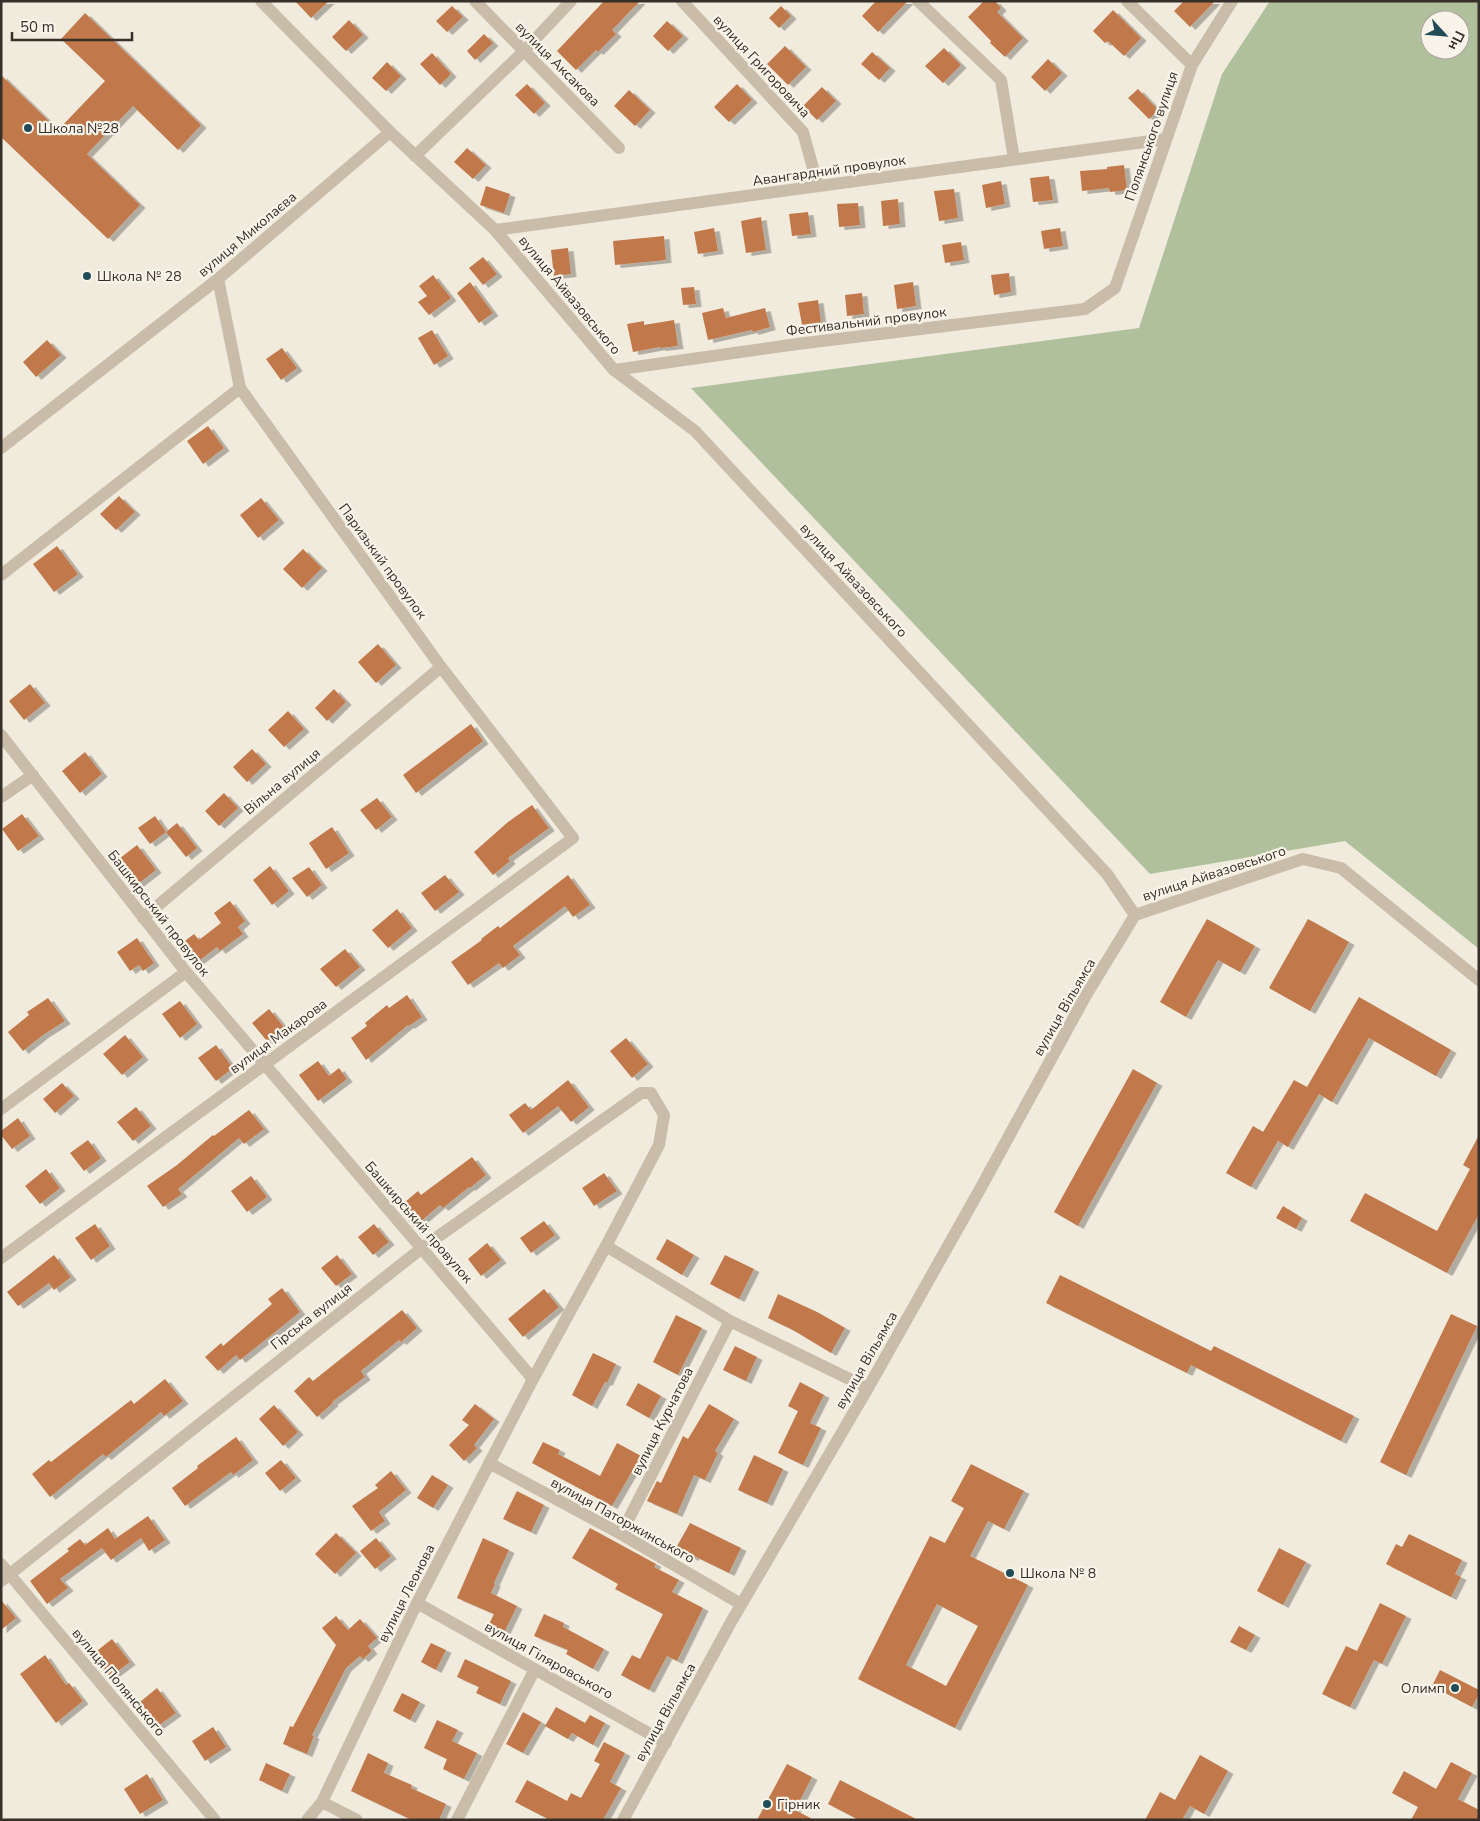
<svg xmlns="http://www.w3.org/2000/svg" width="1480" height="1821" font-family="'Nunito Sans',sans-serif">
<style>
.green{fill:#b0c09d;fill-rule:evenodd}
.building{fill:#c1794b;fill-rule:evenodd;filter:url(#shadow)}
.lines{fill:none;stroke-linecap:round;stroke-linejoin:round}
.minor{stroke:#c9bca9;stroke-width:12}
.tertiary{stroke:#c9bca9;stroke-width:12}
.poi-dot{fill:#204b57;stroke:#f9f4e9;stroke-width:2}
.labels{text-anchor:middle;stroke-width:4.5;stroke-linejoin:round;paint-order:stroke}
.street-label{font-size:14px;fill:#372f29;stroke:#f9f4e9}
.poi-label{font-size:14px;fill:#372f29;stroke:#f9f4e9;text-anchor:start}
</style>
<defs>
<filter id="shadow"><feDropShadow dx="5.5" dy="3" stdDeviation="0" flood-color="#0004"/></filter>
</defs>
<rect width="100%" height="100%" fill="#f1ebdd"/>
<path class="green" d="M1270,1H1479V949L1345,841L1150,874L691,388L1139,328L1222,74ZM1430,20H1460V50H1430Z"/>
<path class="building" d="M295,1H329L311,18Z
M604,1H640L612,30L616,34L598,52L596,50L576,70L557,51Z
M876,1H908L878,32L862,16Z
M984,1H995L1001,8L997,12L1023,38L1005,57L990,43L991,41L968,17Z
M1184,1H1215L1190,27L1174,11Z
M452,6L463,17L447,32L436,21Z
M781,6L791,16L779,28L769,18Z
M1113,10L1141,38L1124,56L1108,41L1105,43L1093,31Z
M85,13L201,125L178,150L133,106L87,154L140,205L108,239L1,137V75L58,130L105,81L61,39Z
M349,20L363,35L346,51L332,37Z
M667,21L683,36L668,51L653,36Z
M484,34L493,43L475,60L467,51Z
M785,46L806,67L788,85L767,64Z
M944,48L961,65L943,83L925,66Z
M872,52L890,68L879,80L861,64Z
M432,53L451,74L440,85L420,64Z
M1048,59L1062,73L1045,91L1031,77Z
M387,62L401,76L386,91L372,78Z
M527,84L545,103L534,114L515,95Z
M737,84L752,100L729,122L714,107Z
M822,87L836,101L817,120L803,106Z
M1138,89L1158,110L1149,119L1128,98Z
M629,90L650,110L635,126L614,106Z
M467,148L486,165L473,179L454,162Z
M1124,165L1127,190L1110,192L1109,188L1082,191L1080,171L1107,169V167Z
M1049,176L1053,200L1033,202L1030,178Z
M1001,181L1005,204L986,208L982,185Z
M486,186L510,194L504,213L480,205Z
M954,189L958,218L939,221L934,191Z
M898,199L900,224L883,226L881,201Z
M858,203L860,225L839,227L837,204Z
M808,212L811,234L792,236L789,214Z
M761,217L766,250L746,253L741,221Z
M714,228L718,251L698,254L694,232Z
M1060,228L1063,246L1044,249L1041,231Z
M664,236L666,260L615,265L613,241Z
M961,242L964,260L945,263L942,245Z
M568,248L571,274L554,276L551,250Z
M483,257L497,274L483,285L469,268Z
M1009,273L1011,292L994,295L991,275Z
M433,275L451,298L429,315L418,302L427,296L419,286Z
M470,282L493,313L479,323L457,293Z
M913,282L916,306L897,309L894,285Z
M694,287L696,304L683,305L681,288Z
M862,293L864,314L847,316L845,295Z
M818,300L821,322L802,325L798,303Z
M723,308L726,318L765,308L770,327L753,332L752,330L708,340L702,313Z
M674,320L678,346L660,348V347L633,352L627,324L644,321V325Z
M432,330L448,356L434,365L418,338Z
M47,340L61,355L36,377L23,362Z
M282,348L297,368L281,380L266,359Z
M208,426L224,448L203,464L187,441Z
M119,496L135,512L116,530L100,514Z
M261,498L279,520L258,538L240,515Z
M57,546L78,574L54,592L33,564Z
M303,549L322,568L302,588L283,569Z
M378,644L396,665L376,683L358,662Z
M30,684L45,703L24,720L9,701Z
M334,689L346,702L327,721L315,708Z
M288,711L304,729L284,747L268,730Z
M471,724L483,741L416,793L403,775Z
M252,749L266,764L247,782L233,767Z
M85,752L102,774L80,793L62,771Z
M224,793L238,808L219,826L205,811Z
M377,798L392,817L376,830L360,810Z
M532,805L549,828L508,858L510,861L493,875L474,852L508,822Z
M22,814L39,836L18,851L2,829Z
M155,816L166,832L150,844L138,828Z
M177,823L197,848L186,857L166,832Z
M332,827L349,853L326,869L309,843Z
M137,845L156,870L138,884L119,859Z
M270,866L289,891L272,905L253,880Z
M309,867L322,885L307,897L292,878Z
M445,875L459,892L435,911L421,893Z
M568,875L590,905L573,917L565,906L513,946L520,955L503,968L499,963L468,985L451,962L482,940L481,939L498,926L500,928Z
M230,901L245,921L238,927L243,934L220,951L217,947L196,963L181,944L194,934L199,940L221,923L214,913Z
M397,909L412,928L388,948L372,930Z
M1207,919L1255,946L1240,972L1218,960L1186,1017L1160,1002Z
M1308,919L1349,942L1310,1011L1269,988Z
M137,938L154,963L143,971L139,965L130,971L117,952Z
M345,949L360,967L336,987L320,969Z
M407,995L422,1017L409,1026L408,1025L366,1060L351,1038L367,1026L365,1023L387,1005L389,1008Z
M1359,997L1451,1050L1436,1076L1369,1038L1332,1102L1319,1094L1288,1147L1278,1141L1251,1187L1226,1173L1253,1126L1263,1132L1294,1080L1307,1087Z
M48,998L65,1021L43,1035L23,1051L8,1032L29,1015L27,1012Z
M180,1001L197,1024L180,1038L162,1014Z
M269,1009L284,1027L267,1041L252,1023Z
M125,1035L143,1057L122,1075L103,1054Z
M626,1038L648,1064L632,1078L610,1051Z
M216,1045L233,1068L216,1081L198,1058Z
M318,1061L329,1076L339,1068L347,1079L318,1101L299,1075Z
M1133,1069L1157,1083L1078,1226L1054,1212Z
M568,1080L589,1107L571,1122L558,1106L523,1133L509,1115L525,1103L531,1110Z
M62,1083L74,1096L55,1113L43,1099Z
M136,1107L151,1126L133,1141L117,1122Z
M249,1110L264,1129L244,1144L239,1138L178,1189L182,1194L163,1207L147,1186L177,1165L213,1135L214,1136Z
M18,1118L30,1136L12,1149L1,1135V1131Z
M1479,1135V1214L1447,1273L1350,1221L1365,1193L1437,1231L1470,1169L1463,1165Z
M88,1140L101,1158L84,1171L70,1153Z
M472,1157L486,1175L470,1188L469,1187L443,1208L440,1205L414,1227L398,1208L418,1191L421,1195Z
M46,1169L60,1188L40,1204L25,1186Z
M604,1173L617,1191L594,1206L582,1188Z
M251,1176L267,1197L247,1212L231,1191Z
M1283,1206L1302,1218L1296,1229L1276,1218Z
M544,1221L555,1235L531,1253L520,1238Z
M95,1224L110,1246L91,1260L75,1238Z
M374,1224L389,1242L373,1255L358,1237Z
M667,1239L694,1255L682,1275L656,1259Z
M487,1243L501,1260L481,1276L468,1259Z
M54,1255L71,1277L54,1290L49,1283L18,1306L7,1292Z
M337,1255L352,1274L336,1286L321,1268Z
M725,1255L754,1269L739,1299L710,1284Z
M1060,1275L1211,1351L1214,1346L1354,1416L1341,1441L1191,1365L1187,1373L1046,1303Z
M282,1288L300,1312L240,1360L236,1355L218,1371L205,1357L221,1343L223,1346L272,1304L268,1299Z
M544,1289L559,1307L523,1337L508,1319Z
M778,1294L817,1312L845,1328L831,1353L793,1330L768,1318Z
M402,1310L417,1328L401,1342L399,1340L361,1371L365,1377L332,1402L333,1403L317,1417L294,1391L309,1377L313,1381Z
M1451,1314L1477,1326L1406,1475L1380,1462Z
M676,1315L702,1328L678,1375L653,1362Z
M735,1346L757,1357L746,1381L723,1370Z
M593,1353L616,1364L607,1383L605,1382L592,1406L572,1395Z
M165,1379L183,1401L164,1416L161,1412L106,1457L103,1454L50,1497L32,1474L49,1460L51,1462L131,1400L134,1404Z
M800,1382L824,1395L810,1423L821,1428L803,1465L778,1453L798,1411L788,1406Z
M638,1383L661,1396L649,1418L626,1405Z
M475,1404L494,1419L474,1445L477,1448L464,1461L449,1445L469,1425L462,1420Z
M709,1404L734,1419L715,1451L718,1453L705,1480L694,1475L677,1514L647,1501L657,1481L661,1483L683,1436L688,1439Z
M274,1405L298,1432L283,1446L259,1419Z
M236,1437L253,1460L233,1475L231,1472L185,1506L172,1488L198,1468L197,1466Z
M543,1442L560,1450L558,1454L600,1476L617,1443L641,1456L612,1506L532,1463Z
M754,1455L783,1469L767,1503L738,1490Z
M281,1460L296,1478L280,1491L265,1473Z
M971,1464L1024,1491L1004,1529L988,1521L970,1556L1028,1585L955,1728L858,1679L930,1536L945,1543L964,1508L951,1501ZM937,1604L978,1626L946,1686L906,1665Z
M391,1471L406,1490L379,1512L385,1521L371,1531L352,1506L378,1488L375,1485Z
M432,1475L448,1485L433,1508L417,1498Z
M517,1491L544,1505L531,1532L503,1519Z
M148,1516L165,1540L149,1551L141,1538L111,1560L102,1548L60,1579L68,1588L47,1604L30,1581L69,1551L67,1549L80,1539L85,1545L108,1528L115,1539Z
M690,1523L741,1548L729,1573L694,1556L693,1558L676,1548Z
M590,1528L656,1564L654,1567L679,1580L672,1592L703,1608L677,1661L667,1656L649,1690L621,1675L632,1655L640,1659L663,1614L615,1589L618,1584L572,1558Z
M336,1533L356,1553L335,1574L315,1554Z
M1409,1534L1462,1560L1455,1574L1461,1577L1451,1597L1386,1564L1396,1544L1402,1547Z
M376,1538L391,1556L375,1569L360,1551Z
M483,1538L509,1550L494,1583L495,1584L491,1593L517,1606L504,1633L488,1626L494,1614L457,1598Z
M1279,1548L1306,1562L1283,1605L1257,1591Z
M1,1600L16,1618L1,1630Z
M1380,1603L1406,1616L1382,1664L1374,1660L1350,1707L1322,1694L1346,1646L1357,1651Z
M544,1614L564,1623L563,1627L604,1649L593,1669L566,1654L568,1650L534,1636Z
M336,1616L348,1630L360,1619L377,1638L368,1646L372,1651L363,1659L360,1656L346,1668L312,1735L314,1736L307,1754L283,1744L290,1726L293,1727L336,1645L322,1628Z
M1239,1626L1255,1635L1246,1650L1230,1642Z
M112,1639L130,1662L110,1677L93,1654Z
M431,1643L446,1650L436,1670L421,1662Z
M45,1655L66,1685L69,1683L83,1701L56,1723L20,1674Z
M465,1659L511,1681L500,1704L476,1693L479,1687L457,1677Z
M1440,1670L1479,1690V1694L1472,1707L1432,1686Z
M157,1688L176,1713L158,1726L140,1702Z
M402,1693L420,1702L410,1720L393,1711Z
M556,1707L585,1723L590,1715L605,1723L593,1745L572,1733L568,1739L545,1726Z
M523,1712L541,1722L523,1753L506,1744Z
M437,1720L458,1730L452,1741L477,1753L464,1779L443,1769L447,1759L424,1748Z
M213,1727L226,1747L205,1761L192,1741Z
M604,1742L625,1753L610,1782L621,1788L603,1820H550L515,1802L527,1780L567,1801L571,1793L581,1798L600,1764L594,1761Z
M368,1753L388,1763L384,1773L412,1785L411,1788L446,1804L439,1820H412L351,1791Z
M1200,1755L1228,1771L1204,1814L1190,1806L1182,1820H1145L1160,1792L1175,1800Z
M1451,1762L1472,1773L1458,1799L1479,1810V1820H1411L1418,1807L1392,1793L1404,1771L1436,1789Z
M266,1763L290,1774L282,1791L259,1780Z
M787,1764L812,1777L795,1810L814,1820H757Z
M147,1774L163,1800L140,1814L124,1789Z
M840,1780L918,1820H859L828,1804Z"/>
<g class="lines">
<path class="minor" d="M475,1L619,148
M682,1L803,132L818,186
M918,1L1001,80L1014,159
M1127,1L1192,65
M415,156L524,51L571,1
M495,230L1166,139
M614,370L797,344L1085,309L1115,288L1192,65L1232,1
M1,448L218,279L390,132
M1,575L240,388
M1,735L186,972L533,1379L606,1246L730,1321L868,1388
M1,797L33,775
M143,918L441,667
M1,1109L186,972
M1,1258L573,838L441,667L240,388L218,279
M489,1463L621,1534L741,1604
M621,1534L730,1321
M1,1564L215,1820
M1,1581L422,1248L641,1093H651L664,1115L659,1145L606,1246
M417,1603L666,1743
M322,1802L357,1820
M307,1820L322,1802L417,1603L533,1379
M457,1820L535,1669"/>
<path class="tertiary" d="M261,1L390,132L495,230L614,370L695,431L1107,874L1135,915
M1135,915L1303,859L1341,868L1479,980
M623,1820L731,1622L868,1388L979,1191L1085,997L1135,915"/>
</g>
<g class="poi-dot">
<circle cx="28" cy="128" r="5"/>
<circle cx="87" cy="276" r="5"/>
<circle cx="1010" cy="1573" r="5"/>
<circle cx="1455" cy="1688" r="5"/>
<circle cx="767" cy="1804" r="5"/>
</g>
<g class="labels">
<g class="street-label">
<text transform="translate(558 64) rotate(45)" y="5">вулиця Аксакова</text>
<text transform="translate(762 66) rotate(47)" y="5">вулиця Григоровича</text>
<text transform="translate(1151 136) rotate(-71)" y="5">Полянського вулиця</text>
<text transform="translate(829 170) rotate(-8)" y="5">Авангардний провулок</text>
<text transform="translate(247 234) rotate(-40)" y="5">вулиця Миколаєва</text>
<text transform="translate(570 295) rotate(50)" y="5">вулиця Айвазовського</text>
<text transform="translate(866 321) rotate(-7)" y="5">Фестивальний провулок</text>
<text transform="translate(383 561) rotate(54)" y="5">Паризький провулок</text>
<text transform="translate(854 580) rotate(47)" y="5">вулиця Айвазовського</text>
<text transform="translate(282 781) rotate(-40)" y="5">Вільна вулиця</text>
<text transform="translate(1214 873) rotate(-18)" y="5">вулиця Айвазовського</text>
<text transform="translate(159 913) rotate(52)" y="5">Башкирський провулок</text>
<text transform="translate(1064 1007) rotate(-60)" y="5">вулиця Вільямса</text>
<text transform="translate(278 1036) rotate(-36)" y="5">вулиця Макарова</text>
<text transform="translate(419 1222) rotate(49)" y="5">Башкирський провулок</text>
<text transform="translate(311 1316) rotate(-38)" y="5">Гірська вулиця</text>
<text transform="translate(866 1360) rotate(-60)" y="5">вулиця Вільямса</text>
<text transform="translate(662 1421) rotate(-63)" y="5">вулиця Курчатова</text>
<text transform="translate(623 1520) rotate(29)" y="5">вулиця Паторжинського</text>
<text transform="translate(406 1593) rotate(-63)" y="5">вулиця Леонова</text>
<text transform="translate(549 1660) rotate(29)" y="5">вулиця Гіляровського</text>
<text transform="translate(119 1682) rotate(50)" y="5">вулиця Полянського</text>
<text transform="translate(665 1712) rotate(-61)" y="5">вулиця Вільямса</text>
</g>
<g class="poi-label">
<text x="38" y="133">Школа №28</text>
<text x="97" y="281">Школа № 28</text>
<text x="1020" y="1578">Школа № 8</text>
<text x="1445" y="1693" text-anchor="end">Олимп</text>
<text x="777" y="1809">Гірник</text>
</g>
</g>
<rect width="1480" height="1821" fill="none" stroke="#372f29" stroke-width="5"/>
<g transform="translate(1445 35) rotate(116)"><circle r="24" fill="#f9f4e9" stroke="#aba59c"/>
<path d="M0-4L9 19L0 12L-9 19Z" fill="#204b57"/>
<text y="-8" font-size="14" font-weight="bold" text-anchor="middle" fill="#372f29">Пн</text>
</g>
<path d="M12 32v8h120v-8" fill="none" stroke="#372f29" stroke-width="2.5"/>
<text x="20" y="32" font-size="15" fill="#372f29" stroke="#f9f4e9" stroke-width="4" paint-order="stroke">50 m</text>
</svg>
